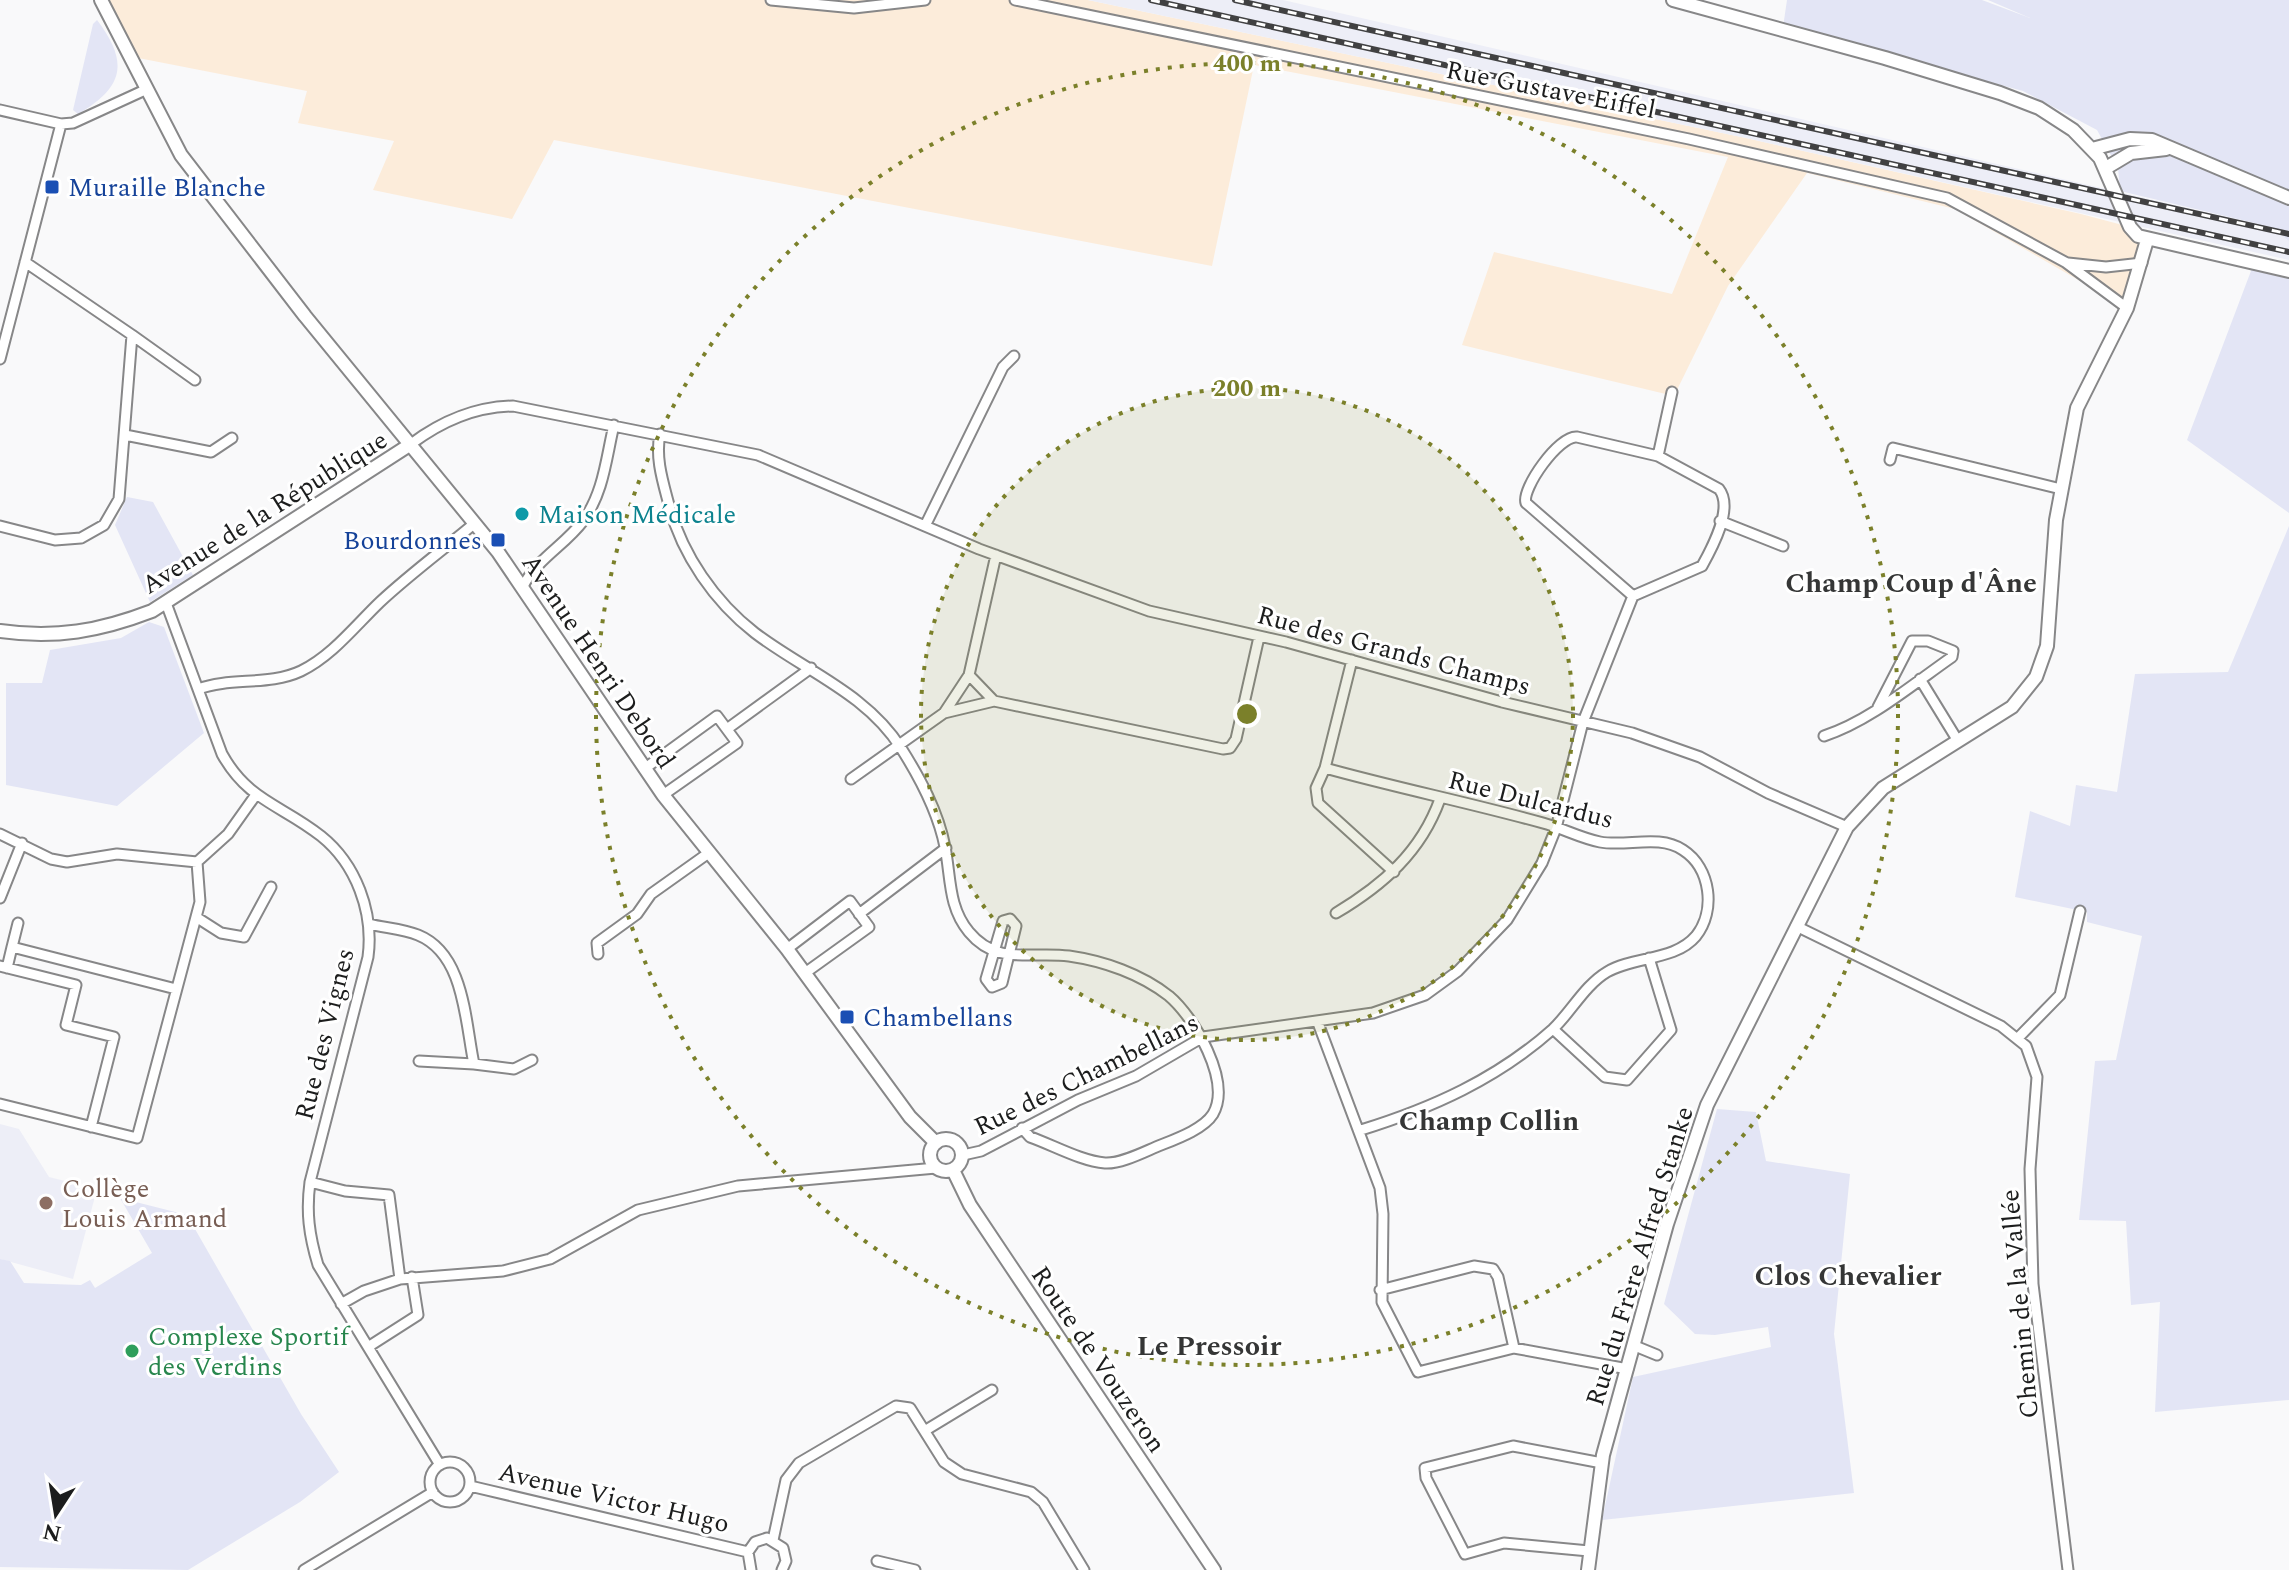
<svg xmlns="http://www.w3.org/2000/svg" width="2289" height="1570" font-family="Spectral,serif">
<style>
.industrial{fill:#fcecda}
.built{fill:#edeef7}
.green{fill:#e3e5f5}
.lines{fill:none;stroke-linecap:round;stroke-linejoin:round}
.street-casing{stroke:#878788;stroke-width:13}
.secondary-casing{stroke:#878788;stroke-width:16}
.street{stroke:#fff;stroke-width:9}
.secondary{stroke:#fff;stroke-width:12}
.rail-casing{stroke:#414142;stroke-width:6}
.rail{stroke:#fff;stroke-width:3;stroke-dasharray:9;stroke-linecap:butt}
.ring{fill:none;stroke:#7b802a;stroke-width:4;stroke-dasharray:4 8}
.transit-dot{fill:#1a4fb4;stroke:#fff;stroke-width:3}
.culture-dot{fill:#0f9aa8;stroke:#fff;stroke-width:3}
.education-dot{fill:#8d6e63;stroke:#fff;stroke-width:3}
.leisure-dot{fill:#2e9e5b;stroke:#fff;stroke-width:3}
.labels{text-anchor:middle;stroke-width:6;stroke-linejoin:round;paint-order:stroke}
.street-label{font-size:26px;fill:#1c1d1d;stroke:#fff}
.transit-label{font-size:26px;fill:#164399;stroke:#fff;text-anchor:start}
.culture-label{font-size:26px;fill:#0d838f;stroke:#fff;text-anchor:start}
.education-label{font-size:26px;fill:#785e54;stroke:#fff;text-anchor:start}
.leisure-label{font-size:26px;fill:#27864d;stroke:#fff;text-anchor:start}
.neighbourhood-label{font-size:28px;font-weight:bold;fill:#353636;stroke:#fff}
.centre{fill:#7b802a;stroke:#fff;stroke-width:4}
.ring-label{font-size:24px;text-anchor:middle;font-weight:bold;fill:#7b802a;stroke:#fff;stroke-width:6;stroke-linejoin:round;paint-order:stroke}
</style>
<rect width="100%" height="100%" fill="#f9f9fa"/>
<path class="industrial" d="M101,0H1088L1746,138L2081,214L2130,227L2147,240L2127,308L1955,209L1807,173L1728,286L1674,396L1462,345L1494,252L1672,294L1728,157L1254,65L1212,266L554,140L512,219L373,190L394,141L298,123L307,91L128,56Z"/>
<path class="built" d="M1088,0H1283L2271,227L2289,241V260L1746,138Z
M0,1124L19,1129L49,1177L97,1189L73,1279L0,1259Z"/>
<path class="green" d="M1787,0H1982L2030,18L1988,0H2289V241L2271,227L2120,191L2118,168L2097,130L2023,91L1783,27Z
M97,20C130,63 123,88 78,114L73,110L93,24Z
M2254,263L2289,271V513L2187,440Z
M127,497L153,502L193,575L150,602L115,525Z
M2289,526V1400L2155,1412L2160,1302L2131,1305L2126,1221L2079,1220L2095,1061L2116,1060L2142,936L2087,922V912L2015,897L2030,811L2070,826L2076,785L2117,792L2135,674L2228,672Z
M149,622L164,627L204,733L117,806L6,785V683H42L50,650L121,638Z
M1717,1109L1756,1112L1766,1161L1850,1174L1834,1334L1854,1493L1602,1520L1633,1377L1771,1347L1768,1327L1715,1335L1695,1334L1664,1304Z
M120,1198L187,1215L301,1414L339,1472L300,1502L188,1570L0,1567V1259L10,1261L24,1283L81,1285L90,1280L95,1288L152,1253Z"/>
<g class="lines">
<defs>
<path id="street" d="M771,0L854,8L925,0
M1015,0L1689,139L1947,198L2065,262L2127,308
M0,110L61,124L73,123L145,90
M2068,263L2106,267L2142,263
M132,335L195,380
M0,359L61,124
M660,434C655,458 663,482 669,505C682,555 715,602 755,633C805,671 866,693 901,748C920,778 938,811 945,847C951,877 948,907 969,932C997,966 1031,951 1069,956C1104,961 1141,974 1169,996C1194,1017 1232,1081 1213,1114C1203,1130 1173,1140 1156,1147C1142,1153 1120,1164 1105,1163C1081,1161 1053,1145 1030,1137L1022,1128
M125,435L211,452L232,438
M1577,437L1658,456L1719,489C1734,508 1712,548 1702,566L1633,596L1526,503C1521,489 1559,435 1577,437Z
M411,444C442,421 474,407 513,406L758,455L979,549L1149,611L1286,642L1502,702L1632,733L1700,757L1768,793L1847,827
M1658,456L1672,392
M1890,460L1893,448L2061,489
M1720,521L1783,546
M0,526L55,540L81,538L104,525L119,499L132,335L25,262
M925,526L1003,367L1014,356
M996,555L969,675L994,701L1223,749L1230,748L1236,739L1259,637
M523,586C538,558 565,545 583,521C604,492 606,458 614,425
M166,603L222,754C248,801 282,805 321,836C356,864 374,912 368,957L310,1182C306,1212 309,1235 318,1265L440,1465
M1352,660L1325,768C1397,788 1471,803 1543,823C1562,828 1580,838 1600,842C1627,847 1659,834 1683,850C1711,868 1716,911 1696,936C1675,961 1634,956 1607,972C1585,985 1571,1012 1553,1029C1497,1079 1432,1108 1361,1130
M1920,679L1958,741
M198,689C231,677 269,686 301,671C332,656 355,626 380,602C410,574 444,549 475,523
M944,713L994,701
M727,729L811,668
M1824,736C1870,721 1913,684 1952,657L1953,651L1928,641H1912L1878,707
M1325,768L1316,788L1318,803L1394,872
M644,769L717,716L737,743L663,795
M851,779L944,713L969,675
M0,834L51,859L67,862L117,854L197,862L228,834L255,796
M0,898L22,843
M1336,913C1383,885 1421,852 1440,799
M859,914L946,848
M196,917L221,933L244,937L271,887
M1010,919L1016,926L1002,983L992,987L986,979L1003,921Z
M369,924C385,928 403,929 418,935C465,954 465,1022 474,1064L514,1069L532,1060
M1796,926L2001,1026L2026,1046L2037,1077L2030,1169L2033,1284L2068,1570
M12,947L18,923
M787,949L850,901L869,927L805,973
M598,954L597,943L637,914L651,894L710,852
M0,966L76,985L66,1025L114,1037L91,1127
M7,968L12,947L176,989
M1318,1023L1380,1188L1383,1214L1382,1302L1418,1372L1514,1348L1628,1369
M1553,1029L1605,1077L1627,1080L1671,1030L1649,958
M2018,1038L2060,995L2080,911
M419,1061L474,1064
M0,1104L137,1138L200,902L197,862
M963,1155L981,1151L1078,1100L1136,1076L1203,1037L1373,1013L1425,995L1458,971L1507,920L1542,863L1556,828L1583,722L1633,596
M310,1182L345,1191L389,1195L400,1279
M1380,1290L1474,1266L1493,1269L1498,1277L1514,1348
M341,1304L364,1291L400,1279L503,1271L550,1259L638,1210L738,1186L936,1168
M1635,1346L1657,1355
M368,1347L418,1315L412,1277
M926,1430L992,1390
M430 1482a20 20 0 1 1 40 0a20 20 0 1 1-40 0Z
M470,1486L748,1552
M773,1540L786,1480L799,1463L896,1406L910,1408L944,1462L962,1474L1031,1492L1043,1502L1084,1570
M1589,1551L1504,1543L1465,1554L1426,1478L1425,1468L1513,1446L1602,1463
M877,1561L915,1570
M304,1570L433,1492
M751,1570L748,1552L755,1542L767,1538L783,1548L786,1561L782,1570"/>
<path id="secondary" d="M101,0L181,155L305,316L498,552L663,795L787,949L910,1117L936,1143
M1673,0L1885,58L2000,93L2039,108L2073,130L2100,158L2130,227L2138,236L2289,271
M2092,149L2130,139L2152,140L2289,198
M2106,168L2131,153L2166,149
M0,631C55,639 100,631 152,611L411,444
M930 1155a16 16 0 1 1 32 0a16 16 0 1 1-32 0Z
M953,1170L970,1205L1214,1570
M1588,1570L1603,1455L1667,1224L1707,1105L1847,827L1883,788L2012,707L2036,677L2047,646L2056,520L2077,408L2127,308L2147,240"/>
</defs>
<use href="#street" class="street-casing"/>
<use href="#secondary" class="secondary-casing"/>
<use href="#street" class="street"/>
<use href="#secondary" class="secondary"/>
<defs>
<path id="rail" d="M1151,0L2289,252
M1235,0L2289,234"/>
</defs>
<use href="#rail" class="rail-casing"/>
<use href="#rail" class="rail"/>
</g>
<circle cx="1247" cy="714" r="326" fill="#7b802a" fill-opacity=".12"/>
<g class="ring">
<circle cx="1247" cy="714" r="326"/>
<circle cx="1247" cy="714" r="651"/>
</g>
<g class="transit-dot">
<rect x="44" y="179" width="16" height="16" rx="4"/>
<rect x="490" y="532" width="16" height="16" rx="4"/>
<rect x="839" y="1009" width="16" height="16" rx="4"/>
</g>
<circle class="culture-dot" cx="522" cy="514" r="8"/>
<circle class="education-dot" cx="46" cy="1203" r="8"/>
<circle class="leisure-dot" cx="132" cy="1351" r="8"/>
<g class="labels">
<g class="street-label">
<text transform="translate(1551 89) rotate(11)" y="9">Rue Gustave Eiffel</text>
<text transform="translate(264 512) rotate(-32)" y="9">Avenue de la République</text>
<text transform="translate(1394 650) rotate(15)" y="9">Rue des Grands Champs</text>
<text transform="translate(599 661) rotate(56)" y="9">Avenue Henri Debord</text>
<text transform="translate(1531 799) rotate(14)" y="9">Rue Dulcardus</text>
<text transform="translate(324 1034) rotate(-76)" y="9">Rue des Vignes</text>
<text transform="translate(1086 1074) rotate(-26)" y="9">Rue des Chambellans</text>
<text transform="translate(1639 1256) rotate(-73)" y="9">Rue du Frère Alfred Stanke</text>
<text transform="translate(2019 1304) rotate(-95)" y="9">Chemin de la Vallée</text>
<text transform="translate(1099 1359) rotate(56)" y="9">Route de Vouzeron</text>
<text transform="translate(614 1497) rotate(13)" y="9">Avenue Victor Hugo</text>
</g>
<g class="transit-label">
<text x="68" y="196">Muraille Blanche</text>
<text x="482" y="549" text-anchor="end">Bourdonnes</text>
<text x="863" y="1026">Chambellans</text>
</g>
<g class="culture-label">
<text x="538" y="523">Maison Médicale</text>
</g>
<g class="education-label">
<text x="62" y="1197">Collège<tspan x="62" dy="30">Louis Armand</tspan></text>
</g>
<g class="leisure-label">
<text x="148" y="1345">Complexe Sportif<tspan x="148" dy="30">des Verdins</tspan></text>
</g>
<g class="neighbourhood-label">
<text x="1911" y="592">Champ Coup d'Âne</text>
<text x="1489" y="1130">Champ Collin</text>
<text x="1848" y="1285">Clos Chevalier</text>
<text x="1209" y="1355">Le Pressoir</text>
</g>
</g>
<circle cx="1247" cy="714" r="12" class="centre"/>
<g class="ring-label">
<text x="1247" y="71">400 m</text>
<text x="1247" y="396">200 m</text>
</g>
<g transform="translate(56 1514) rotate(192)" stroke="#ffffff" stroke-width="6" paint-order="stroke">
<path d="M0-6L14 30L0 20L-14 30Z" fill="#1c1d1d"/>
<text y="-12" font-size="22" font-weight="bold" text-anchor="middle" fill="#1c1d1d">N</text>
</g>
</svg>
